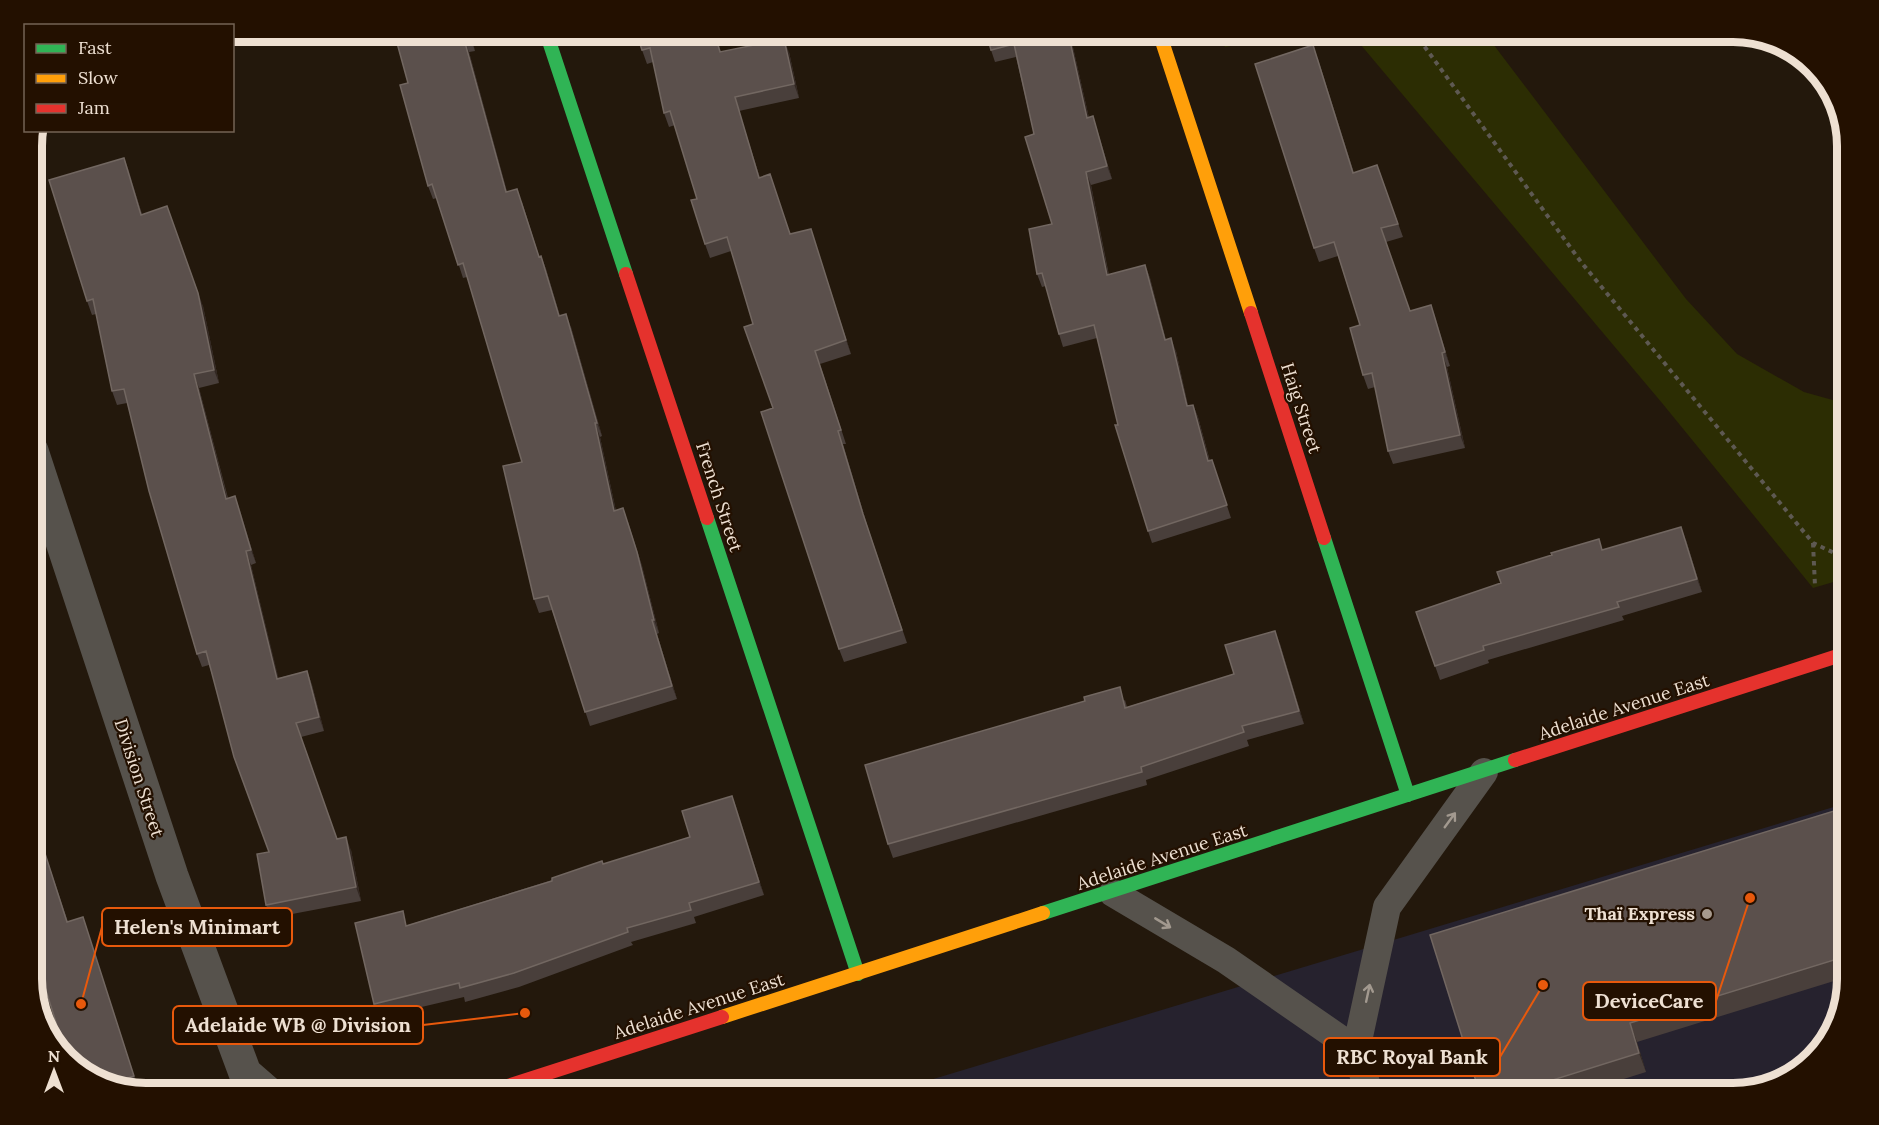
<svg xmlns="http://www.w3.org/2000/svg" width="1879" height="1125" font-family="Lora,serif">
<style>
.commercial{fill:#26222e}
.green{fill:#2c2d03}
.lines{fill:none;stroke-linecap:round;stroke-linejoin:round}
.path{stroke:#5e5952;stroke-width:4;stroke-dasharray:4.5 4.5;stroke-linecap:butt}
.lane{stroke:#56524c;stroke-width:28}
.street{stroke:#56524c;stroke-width:33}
.fast{stroke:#30b455;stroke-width:14}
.slow{stroke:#ff9f0a;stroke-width:14}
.jam{stroke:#e5322d;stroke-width:14}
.wall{fill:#493f3b}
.shaded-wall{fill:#332822}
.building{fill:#5b504c;stroke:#726761;stroke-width:1.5}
.oneway{stroke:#a2998f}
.poi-dot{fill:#a79a8d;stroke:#231000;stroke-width:2}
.labels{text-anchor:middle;stroke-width:4.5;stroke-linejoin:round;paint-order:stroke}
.street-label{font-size:18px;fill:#eee0d2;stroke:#231000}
.poi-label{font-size:18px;font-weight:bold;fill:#eee0d2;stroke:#231000;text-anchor:end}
.rim{fill:none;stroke:#eee0d2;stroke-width:8}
.leader{fill:none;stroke:#e8590c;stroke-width:2}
.callout-dot{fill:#e8590c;stroke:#231000;stroke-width:2}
.callout{fill:#231000;stroke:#e8590c;stroke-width:2}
.callout-label{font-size:20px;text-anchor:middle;font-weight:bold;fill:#eee0d2}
</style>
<rect width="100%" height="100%" fill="#23180c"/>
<path class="commercial" d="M1847,803V979L1832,1036L1790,1078L1733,1093H887Z"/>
<path class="green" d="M1219,32H1303L1225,47Z
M1350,32H1484L1686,299L1737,354L1804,392L1847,404V578L1813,588L1662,403Z"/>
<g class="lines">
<path class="path" d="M1414,32L1581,262L1813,543L1847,559
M1813,543L1815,586"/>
<path class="lane" d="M1113,893L1226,960L1356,1050
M1369,1093L1356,1050L1387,907L1484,772"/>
<path class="street" d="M32,451L172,876L245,1073L268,1093"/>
<path class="fast" d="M546,32L626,274
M707,518L858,974
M1324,538L1408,795
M1043,913L1515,760"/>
<path class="slow" d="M1159,32L1251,313
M722,1017L1043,913"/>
<path class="jam" d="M626,274L707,518
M1251,313L1324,538
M1515,760L1847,653
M486,1093L722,1017"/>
</g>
<path class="wall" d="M334,32H355L336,38Z
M470,32L475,51L469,52L507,192L522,202L539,256H541L546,269L560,316L571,327L602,436L600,437L616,511L628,522L642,566L659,633L657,634L677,699L590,726L552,610L539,613L534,599L522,462L467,277L463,278L437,198L433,199L428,186L408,83Z
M715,32L721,52H789L799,98L739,111L760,178L791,234L815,242L851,354L820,364L846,444H843L868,528L907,643L844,662L839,649L773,408L753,324L731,251L710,258L705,244L697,199L675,125L669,127L664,113L653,62L647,64L642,50Z
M880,32H910L884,40Z
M986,32H1074L1077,42L1072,43L1089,118L1093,116L1112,179L1091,185L1109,275L1145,265L1150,278L1166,340L1176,351L1188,406L1193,405L1198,417L1210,461L1212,460L1231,518L1152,543L1148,531L1118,425L1097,338L1063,347L1059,334L1046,286L1042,287L1037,274L1052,224L1034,134L1016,57L995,62L991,50Z
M1318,59L1354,173L1377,165L1403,237L1386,242L1410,311L1431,305L1450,366L1447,367L1465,448L1393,464L1388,451L1375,387L1368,389L1363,375L1360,325L1338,256L1319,262L1314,248Z
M124,158L142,214L203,306L219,383L199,388L228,498L235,496L256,563L251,565L278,678L307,671L312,685L324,731L301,737L337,839L351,850L361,901L271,918L266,905L269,852L209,665L202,667L197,654L127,403L117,405L112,391L96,314L92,315L87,301Z
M1686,540L1702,592L1622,616L1624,620L1488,660L1489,663L1440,680L1416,612L1501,583L1603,550Z
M1280,644L1304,724L1247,740L1249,746L1146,780L1147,785L893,858L888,844L1125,700L1127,707L1234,674Z
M732,796L764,895L694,917L696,923L631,942L633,945L519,987L465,1002L464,997L379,1017L374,1004L408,925L690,837Z
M1847,807V977L1637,1042L1646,1072L1576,1094H1480Z
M32,833L34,840L45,853L68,922L83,917L139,1091H138L88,1078L59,1032L33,949H32Z"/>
<path class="shaded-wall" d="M469,32H470L475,51L470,37Z
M1068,32L1072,43L1092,131L1087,118Z
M464,39L469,52L511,206L506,192Z
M784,39L789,52L799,98L794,84Z
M1313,45L1318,59L1358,187L1353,173Z
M735,97L739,111L764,191L759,178Z
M1093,116L1097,129L1112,179L1107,166Z
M124,158L129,171L146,228L141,215Z
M1086,172L1091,185L1111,288L1107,275Z
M167,206L203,306L219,383L214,370Z
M811,229L815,242L851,354L846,340Z
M541,256L546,269L564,329L559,316Z
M1145,265L1150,278L1169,353L1165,340Z
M1431,305L1436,319L1450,366L1445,352Z
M566,314L571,327L602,436L597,423Z
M1171,338L1176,351L1191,419L1187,406Z
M1442,353L1447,367L1465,448L1460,435Z
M194,374L199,388L231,512L226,499Z
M1193,405L1198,417L1213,474L1208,461Z
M595,423L600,437L619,525L614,511Z
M838,431L868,528L907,643L863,514Z
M235,496L240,510L256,563L251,550Z
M623,508L642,566L659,633L654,620Z
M1681,527L1686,540L1702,592L1697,579Z
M246,551L251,565L282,692L277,679Z
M652,620L657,634L677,699L672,686Z
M1275,631L1280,644L1304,724L1299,711Z
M307,671L312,685L324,731L319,717Z
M732,796L737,809L764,895L759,882Z
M346,837L351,850L361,901L356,887Z
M83,917L88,932L139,1091L134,1076Z
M1630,1023L1637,1042L1646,1072L1639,1053Z"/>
<path class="building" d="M394,32H469L470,37L464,39L506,192L517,189L539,257L541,256L559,316L566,314L597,423H595L614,511L623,508L637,552L654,620H652L672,686L585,712L548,596L534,599L503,466L522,462L463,263L458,265L432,184L428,186L400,85L408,83Z
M636,32H714L720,52L784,39L794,84L735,97L759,178L770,174L790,234L811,229L846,340L815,351L841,430L838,431L863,514L902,630L839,649L761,412L773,408L744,327L753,324L727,237L705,244L691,200L697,199L670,111L664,113L650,48L642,50Z
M986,32H1068L1087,118L1093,116L1107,166L1086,172L1107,275L1145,265L1165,340L1171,338L1187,406L1193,405L1208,461L1212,460L1227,505L1148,531L1115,425H1118L1094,325L1059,334L1042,273L1037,274L1029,229L1052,224L1025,137L1034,134L1014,44L991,50Z
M1313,45L1353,173L1377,165L1398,224L1381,228L1410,311L1431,305L1445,352L1442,353L1460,435L1388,451L1372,373L1363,375L1350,328L1360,325L1334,242L1314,248L1255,64Z
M124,158L141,215L167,206L198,293L214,370L194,374L226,499L235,496L251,550L246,551L277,679L307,671L319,717L296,723L337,839L346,837L356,887L266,905L257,854L269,852L234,757L206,651L197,654L149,491L124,389L112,391L93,299L87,301L49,180Z
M1681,527L1697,579L1617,602L1619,607L1483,646L1484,650L1435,666L1416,612L1501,583L1497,572L1552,555L1551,553L1599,539L1602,550Z
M1275,631L1299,711L1242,726L1244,732L1141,767L1142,772L888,844L865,765L1085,701L1084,697L1120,687L1125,708L1234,674L1225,645Z
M732,796L759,882L689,903L691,910L627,928L628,932L514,973L460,988L459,983L374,1004L355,923L403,911L406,926L552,881V878L602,861L603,864L690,837L682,811Z
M1847,807V956L1630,1023L1639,1053L1508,1094H1480L1430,935Z
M32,833L34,840L40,838L67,922L83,917L134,1076L110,1084L88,1078L47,1036L59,1032L32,946Z"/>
<defs><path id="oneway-shaft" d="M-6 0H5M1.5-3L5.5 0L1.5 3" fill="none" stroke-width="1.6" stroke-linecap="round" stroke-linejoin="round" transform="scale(1.5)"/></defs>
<g class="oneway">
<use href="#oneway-shaft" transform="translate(1450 820) rotate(-54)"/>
<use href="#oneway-shaft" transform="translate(1163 923) rotate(31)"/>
<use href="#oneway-shaft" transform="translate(1368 993) rotate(-78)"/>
</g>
<circle class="poi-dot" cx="1707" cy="914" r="6"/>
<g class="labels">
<g class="street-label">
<text transform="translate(1301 408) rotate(72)" y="6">Haig Street</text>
<text transform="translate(719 497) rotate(72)" y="6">French Street</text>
<text transform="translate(1624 707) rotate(-18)" y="6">Adelaide Avenue East</text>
<text transform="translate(139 778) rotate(72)" y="6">Division Street</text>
<text transform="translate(1162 857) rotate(-18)" y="6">Adelaide Avenue East</text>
<text transform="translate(699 1006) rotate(-18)" y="6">Adelaide Avenue East</text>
</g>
<g class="poi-label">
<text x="1695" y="920">Thaï Express</text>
</g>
</g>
<path d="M0 0H1879V1125H0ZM146 42H1733A104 104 0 0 1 1837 146V979A104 104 0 0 1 1733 1083H146A104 104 0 0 1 42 979V146A104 104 0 0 1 146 42Z" fill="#231000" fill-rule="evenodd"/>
<path class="rim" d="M146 42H1733A104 104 0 0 1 1837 146V979A104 104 0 0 1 1733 1083H146A104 104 0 0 1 42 979V146A104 104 0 0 1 146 42Z"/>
<path class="leader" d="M81 1004L102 927M1750 898L1716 1001M525 1013L423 1025M1543 985L1500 1057"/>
<g class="callout-dot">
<circle cx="81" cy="1004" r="6"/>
<circle cx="1750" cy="898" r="6"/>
<circle cx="525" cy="1013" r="6"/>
<circle cx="1543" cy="985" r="6"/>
</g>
<g class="callout">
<rect x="102" y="908" width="190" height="38" rx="6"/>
<rect x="1583" y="982" width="133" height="38" rx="6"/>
<rect x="173" y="1006" width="250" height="38" rx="6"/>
<rect x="1324" y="1038" width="176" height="38" rx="6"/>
</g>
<g class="callout-label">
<text x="197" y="934">Helen's Minimart</text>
<text x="1649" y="1008">DeviceCare</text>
<text x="298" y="1032">Adelaide WB @ Division</text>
<text x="1412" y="1064">RBC Royal Bank</text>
</g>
<rect x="24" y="24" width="210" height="108" fill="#231000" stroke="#746354" stroke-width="1.5"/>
<rect x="36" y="44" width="30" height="9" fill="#30b455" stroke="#746354" stroke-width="1.5"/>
<text x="78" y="54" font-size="18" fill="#eee0d2">Fast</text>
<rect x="36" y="74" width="30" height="9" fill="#ff9f0a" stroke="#746354" stroke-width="1.5"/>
<text x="78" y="84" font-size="18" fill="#eee0d2">Slow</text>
<rect x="36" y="104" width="30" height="9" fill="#e5322d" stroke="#746354" stroke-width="1.5"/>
<text x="78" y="114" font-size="18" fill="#eee0d2">Jam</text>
<g transform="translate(54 1071)" stroke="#231000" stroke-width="4.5" paint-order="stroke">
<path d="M0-4.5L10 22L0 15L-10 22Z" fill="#eee0d2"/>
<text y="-9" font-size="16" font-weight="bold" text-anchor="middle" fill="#eee0d2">N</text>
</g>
</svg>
